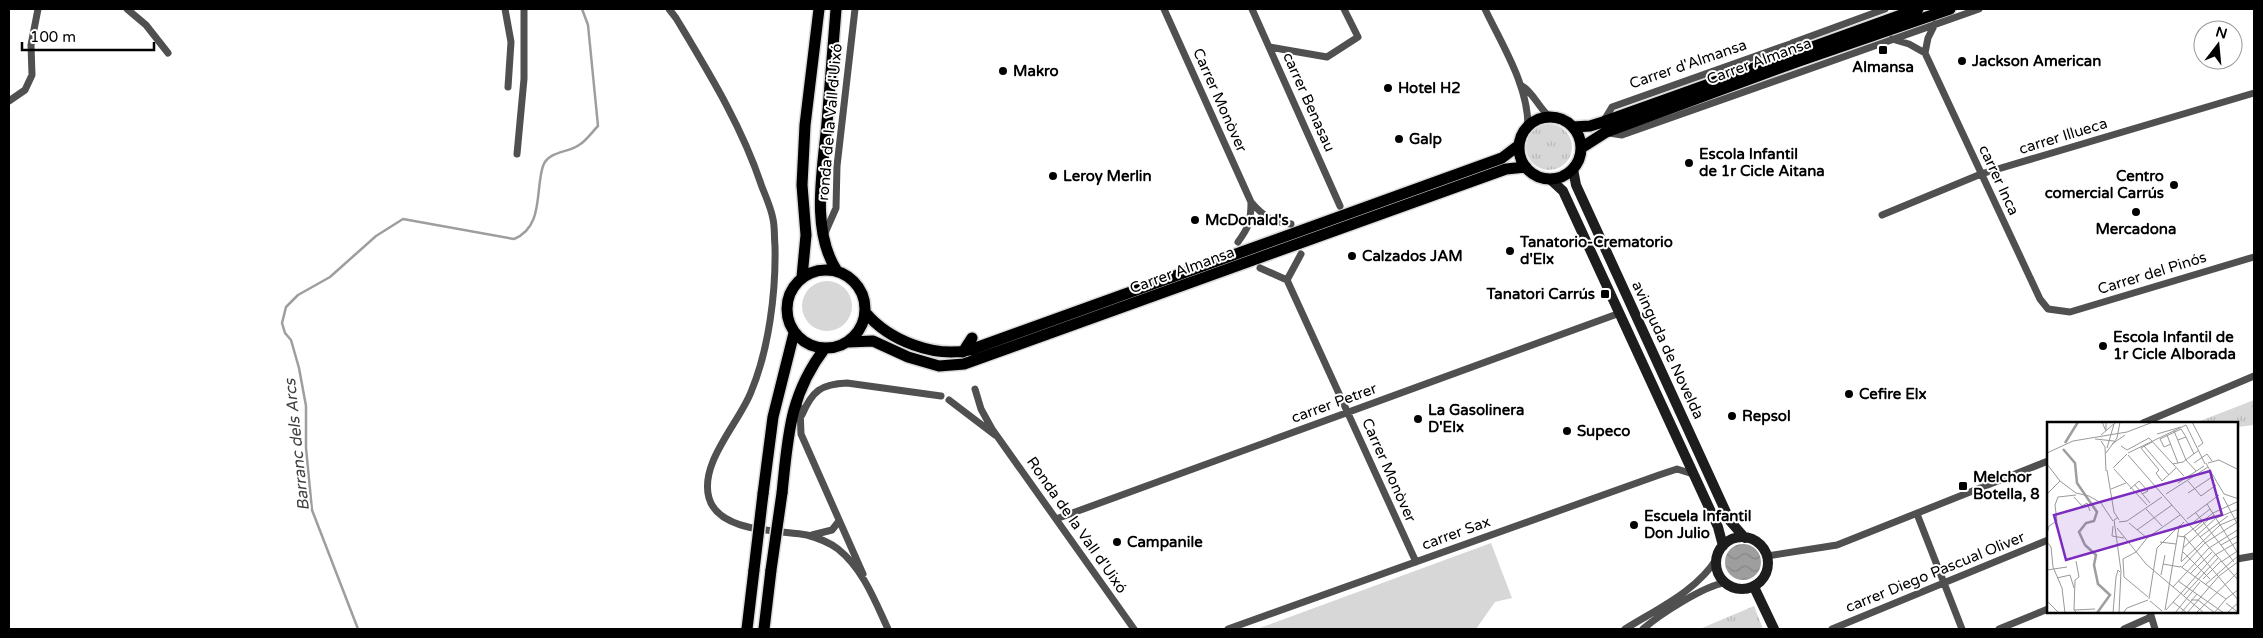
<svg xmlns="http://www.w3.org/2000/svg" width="2263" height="638" font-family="'Varela Round',sans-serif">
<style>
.green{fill:#d7d7d7}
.park{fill:url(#park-tufts)}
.water{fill:url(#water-waves)}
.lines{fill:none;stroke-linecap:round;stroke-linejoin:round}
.stream{stroke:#9e9e9e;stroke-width:2.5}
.primary-casing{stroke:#dbdbdb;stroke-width:14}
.minor{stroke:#505050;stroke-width:7}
.secondary{stroke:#1d1d1d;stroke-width:10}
.primary{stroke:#000;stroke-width:11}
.primary-bridge-casing{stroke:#dbdbdb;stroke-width:14;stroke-linecap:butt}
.primary-bridge{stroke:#000;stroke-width:11}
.poi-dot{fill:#000;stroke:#fff;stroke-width:2}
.labels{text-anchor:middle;stroke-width:4;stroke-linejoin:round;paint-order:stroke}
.street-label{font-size:15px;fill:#000;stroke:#fff}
.poi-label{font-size:15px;font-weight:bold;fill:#000;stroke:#fff;text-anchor:start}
.water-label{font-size:16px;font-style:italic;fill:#3f3f3f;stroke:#fff}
.inset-river{fill:none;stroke:#9e9e9e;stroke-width:2.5}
.inset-road{fill:none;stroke:#999;stroke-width:1}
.view{fill:#7b2cbf;fill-opacity:0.15;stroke:#7b2cbf;stroke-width:2.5}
.inset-edge{fill:none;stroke:#000;stroke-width:2.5}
</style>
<defs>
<pattern id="park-tufts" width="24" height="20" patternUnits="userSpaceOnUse" patternTransform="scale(1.25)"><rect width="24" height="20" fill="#d7d7d7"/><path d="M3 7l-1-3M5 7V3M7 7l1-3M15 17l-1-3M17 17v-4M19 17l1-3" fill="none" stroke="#b7b7b7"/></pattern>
<pattern id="water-waves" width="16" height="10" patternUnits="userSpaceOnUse" patternTransform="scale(1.25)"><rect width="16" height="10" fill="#9e9e9e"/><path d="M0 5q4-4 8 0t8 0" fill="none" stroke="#868686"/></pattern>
</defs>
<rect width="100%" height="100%" fill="#fff"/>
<path class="green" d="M802 306a25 25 0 1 1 50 0a25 25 0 1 1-50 0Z
M1491,543L1512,598L1495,602L1476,629H1257Z"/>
<path class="park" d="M1526 147a23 23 0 1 1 46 0a23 23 0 1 1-46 0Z
M2254,400V425L2237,427V423H2195Z
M1754,606L1763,629L1702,628Z"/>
<path class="water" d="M1725 562a18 18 0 1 1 36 0a18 18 0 1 1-36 0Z"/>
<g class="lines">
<path class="stream" d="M358,629L312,510L306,448V406L299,368L291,340L285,333L282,323L286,307L298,295L330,277L376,236L403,219L514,239C544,227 535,190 543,166C548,151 568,153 579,145C586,141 592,132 598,126L588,25L582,9"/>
<defs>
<path id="primary" d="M836,9C833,47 830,85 827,123C823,169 810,230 837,271
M1519 148a31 31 0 1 1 62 0a31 31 0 1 1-62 0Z
M1573,127L1590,126L1603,122L1918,9
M1581,148L1606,132L1799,61L1950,9
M787 309a39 39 0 1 1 78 0a39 39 0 1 1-78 0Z
M802,277L806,235L802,185L805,125L819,9
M865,312C889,341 935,358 970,350L1502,158L1519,145
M848,342L873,341L908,357L939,366L964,364L1506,169L1526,167
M963,352L972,338
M782,493C788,437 789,395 825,348
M763,494L773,417L794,333
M747,629L754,570
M764,629L771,570"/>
</defs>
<use href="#primary" class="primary-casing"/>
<path class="minor" d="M127,9L146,25L168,53
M505,9L511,42L508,87
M669,9L676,18C709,73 742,126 762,187C766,197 771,208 773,219C775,228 774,237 775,246C776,292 769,349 751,392C739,423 699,463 709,498C719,533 780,530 807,535C818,538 829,542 838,549C863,569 875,601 888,629
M1164,9L1251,202C1263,216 1272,222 1291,224
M1252,9L1340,206
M1485,9C1502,45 1528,85 1528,126
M1892,39L1909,44L1925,53L1928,38L1935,24
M1792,43L1885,9
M1269,47L1327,57L1358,37L1344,9
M1925,53L2040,299L2048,309L2070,312L2254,257
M1522,86C1534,93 1539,109 1551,118
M9,101L25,90L32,75L31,45L38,9
M1603,122L1612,107L1790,44L1809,46
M1609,133L1622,135L1979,9
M517,154L524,79V9
M1882,215L1981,174L2254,93
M825,233L836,208L837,166L855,9
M1238,242C1249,227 1251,221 1251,202
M1260,268L1287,280L1416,562
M1287,280L1301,254
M975,389L981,409L992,429L1134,629
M949,400L995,435
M800,408L801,434L863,574
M802,415C812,391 821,384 847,383L941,396
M2143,423L2254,376
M1917,514L1962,629
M1056,519L1620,313
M812,535L832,530L839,521
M1767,556L1837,545L2048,461
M2237,559L2254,556
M2150,612L2155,629
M1228,629L1659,475L1677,469L1693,474
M1625,629C1657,609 1697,591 1717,558
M1643,629C1659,615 1705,585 1725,583
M1832,629L2048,540
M1999,629L2048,609
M2124,629L2151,617"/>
<path class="secondary" d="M1573,169L1576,185L1730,521L1745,538
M1550,179L1563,191L1718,527L1723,546
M1716 563a26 26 0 1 1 52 0a26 26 0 1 1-52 0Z
M1754,587L1774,629"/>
<use href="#primary" class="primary"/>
<defs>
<path id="primary-bridge" d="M754,570L763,494
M771,570L782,493"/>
</defs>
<use href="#primary-bridge" class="primary-bridge-casing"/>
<use href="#primary-bridge" class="primary-bridge"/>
</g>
<g class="poi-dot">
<rect x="1878" y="45" width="10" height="10" rx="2.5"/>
<circle cx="1962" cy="61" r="5"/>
<circle cx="1003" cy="71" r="5"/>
<circle cx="1388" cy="88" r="5"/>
<circle cx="1399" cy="139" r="5"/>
<circle cx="1689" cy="163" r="5"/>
<circle cx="1053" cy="176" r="5"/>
<circle cx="2174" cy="185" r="5"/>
<circle cx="2136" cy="212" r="5"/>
<circle cx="1195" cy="220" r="5"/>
<circle cx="1510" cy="251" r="5"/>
<circle cx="1352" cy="256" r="5"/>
<rect x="1600" y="289" width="10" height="10" rx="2.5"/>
<circle cx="2103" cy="346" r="5"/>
<circle cx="1849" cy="394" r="5"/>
<circle cx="1732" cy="416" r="5"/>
<circle cx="1418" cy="419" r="5"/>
<circle cx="1567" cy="431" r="5"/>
<rect x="1958" y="481" width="10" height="10" rx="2.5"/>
<circle cx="1634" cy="525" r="5"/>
<circle cx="1117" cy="542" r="5"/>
</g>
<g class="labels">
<g class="street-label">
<text transform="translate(1759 61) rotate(-20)" y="5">Carrer Almansa</text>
<text transform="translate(1688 64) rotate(-19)" y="5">Carrer d'Almansa</text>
<text transform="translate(1220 100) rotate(66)" y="5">Carrer Monòver</text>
<text transform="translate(1309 102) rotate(66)" y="5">carrer Benasau</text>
<text transform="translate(830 122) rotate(-85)" y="5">ronda de la Vall d'Uixó</text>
<text transform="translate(2063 136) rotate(-17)" y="5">carrer Illueca</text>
<text transform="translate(1999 180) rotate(65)" y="5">carrer Inca</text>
<text transform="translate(1182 270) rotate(-20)" y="5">Carrer Almansa</text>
<text transform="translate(2152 273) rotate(-17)" y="5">Carrer del Pinós</text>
<text transform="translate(1668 350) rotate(65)" y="5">avinguda de Novelda</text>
<text transform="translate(1334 403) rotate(-20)" y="5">carrer Petrer</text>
<text transform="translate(1389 470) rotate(66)" y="5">Carrer Monòver</text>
<text transform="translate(1077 525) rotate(55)" y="5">Ronda de la Vall d'Uixó</text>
<text transform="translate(1456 533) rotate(-20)" y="5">carrer Sax</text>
<text transform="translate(1935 572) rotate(-22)" y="5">carrer Diego Pascual Oliver</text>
</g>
<g class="poi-label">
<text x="1972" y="66">Jackson American</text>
<text x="1883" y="72" text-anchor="middle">Almansa</text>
<text x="1013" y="76">Makro</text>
<text x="1398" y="93">Hotel H2</text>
<text x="1409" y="144">Galp</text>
<text x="1699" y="159">Escola Infantil<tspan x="1699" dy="17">de 1r Cicle Aitana</tspan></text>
<text x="1063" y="181">Leroy Merlin</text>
<text x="2164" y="181" text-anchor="end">Centro<tspan x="2164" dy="17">comercial Carrús</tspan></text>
<text x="1205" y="225">McDonald's</text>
<text x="2136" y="234" text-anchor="middle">Mercadona</text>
<text x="1520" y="247">Tanatorio-Crematorio<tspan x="1520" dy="17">d'Elx</tspan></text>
<text x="1362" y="261">Calzados JAM</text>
<text x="1595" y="299" text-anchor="end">Tanatori Carrús</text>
<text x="2113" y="342">Escola Infantil de<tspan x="2113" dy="17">1r Cicle Alborada</tspan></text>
<text x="1859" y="399">Cefire Elx</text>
<text x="1428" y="415">La Gasolinera<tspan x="1428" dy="17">D'Elx</tspan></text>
<text x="1742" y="421">Repsol</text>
<text x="1577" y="436">Supeco</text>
<text x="1973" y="482">Melchor<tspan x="1973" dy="17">Botella, 8</tspan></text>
<text x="1644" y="521">Escuela Infantil<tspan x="1644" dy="17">Don Julio</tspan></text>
<text x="1127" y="547">Campanile</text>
</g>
<g class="water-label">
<text transform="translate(296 445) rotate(-96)" y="6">Barranc dels Arcs</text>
</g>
</g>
<g transform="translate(2047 422)">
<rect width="191" height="191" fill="#fff"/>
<path class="inset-river" d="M18,21L31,0M16,27L28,41L30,61L50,90L47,99L39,101L32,110L38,123L49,133L47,143L51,162L63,173L50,191"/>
<path class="inset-road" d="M55,0L59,9V0M145,0L156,21L151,25M127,9L139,38L149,49M110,12L134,5M54,13L68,1M120,13L131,41M139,15L147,32M48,17L67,19M54,19L58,25L59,49M105,20L94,26L112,48M65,22L78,13M124,22L117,25L113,17L134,7L139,15L131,18M74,24L80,28L102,16L137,54M97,24L122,53M60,26L67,2M0,31L26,19L80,10L106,0M59,31L70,16L73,0M81,31L139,3L158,42M81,33L115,72M147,41L160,32L165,39M161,41L172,38L192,48M0,42L13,59L29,71L42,74L54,81L66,99M126,42L136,40L152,28M161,45L177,72M66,46L80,32M67,47L100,83M60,48L67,90L72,98M112,48L109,51L115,59L129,46M141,59L154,74L169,63M131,61L157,44M88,63L103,81M64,67L79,61M83,67L92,59L101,69L95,72M141,71L165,55M0,72L13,59M115,72L139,99M119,72L161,45L159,41M177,72L192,77M27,75L35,84L40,81L43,89M176,75L192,105M99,87L115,104M149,91L187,140M70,96L67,98L74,149L72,191M140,97L172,73M139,99L192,159M72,100L80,99L115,75M82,101L100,116M143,103L163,87M66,104L65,114L77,116M70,106L99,142L157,191M90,108L125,83M148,109L167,93M0,112L2,104L10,99L8,83L11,75L29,73M131,114L138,115L192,179M136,115L166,91L192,79M153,115L181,94M0,120L4,125L6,145L15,166L18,191M113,120L129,122M174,123L192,113M136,126L169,96L192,87M89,130L76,137L77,155L101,175M89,130L100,116L133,93M136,130L163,157M29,139L32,155L28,158L27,188L30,191M134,139L138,114M134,140L173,103L192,95M174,140L192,128M116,142L133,145M133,144L179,177L167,191M135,145L158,121L189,101M0,148L20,145M143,152L165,130M114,153L118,133M10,156L23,153L27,166M156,157L174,139M131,159L177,191M158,163L192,133L160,82M126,165L162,126L192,107M137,173L171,136M102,177L110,126L133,103M179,177L192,167M144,178H151L168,191M0,179L12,191M103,179L115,189M126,180L140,191M179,181L192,191M27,188L48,187M118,188L132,105L137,100M119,188L168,133L192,119M66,191L69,155L71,148L73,150M76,191L80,186L101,178M128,191L153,160M134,191L150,172M140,191L172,154L192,139M149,191L192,149M180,191L192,180"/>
<path class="view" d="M163,49L175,93L19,138L7,93Z"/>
<rect width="191" height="191" class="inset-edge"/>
</g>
<rect width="2263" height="638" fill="none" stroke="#000000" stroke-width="20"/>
<g transform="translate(2218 45) rotate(16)"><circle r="24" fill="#ffffff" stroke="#999999"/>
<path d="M0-4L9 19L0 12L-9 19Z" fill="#000000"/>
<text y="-8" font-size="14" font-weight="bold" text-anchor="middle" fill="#000000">N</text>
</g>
<path d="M22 42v8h132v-8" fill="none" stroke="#000000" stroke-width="2.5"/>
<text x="30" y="42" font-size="15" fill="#000000" stroke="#ffffff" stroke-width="4" paint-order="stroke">100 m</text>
</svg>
